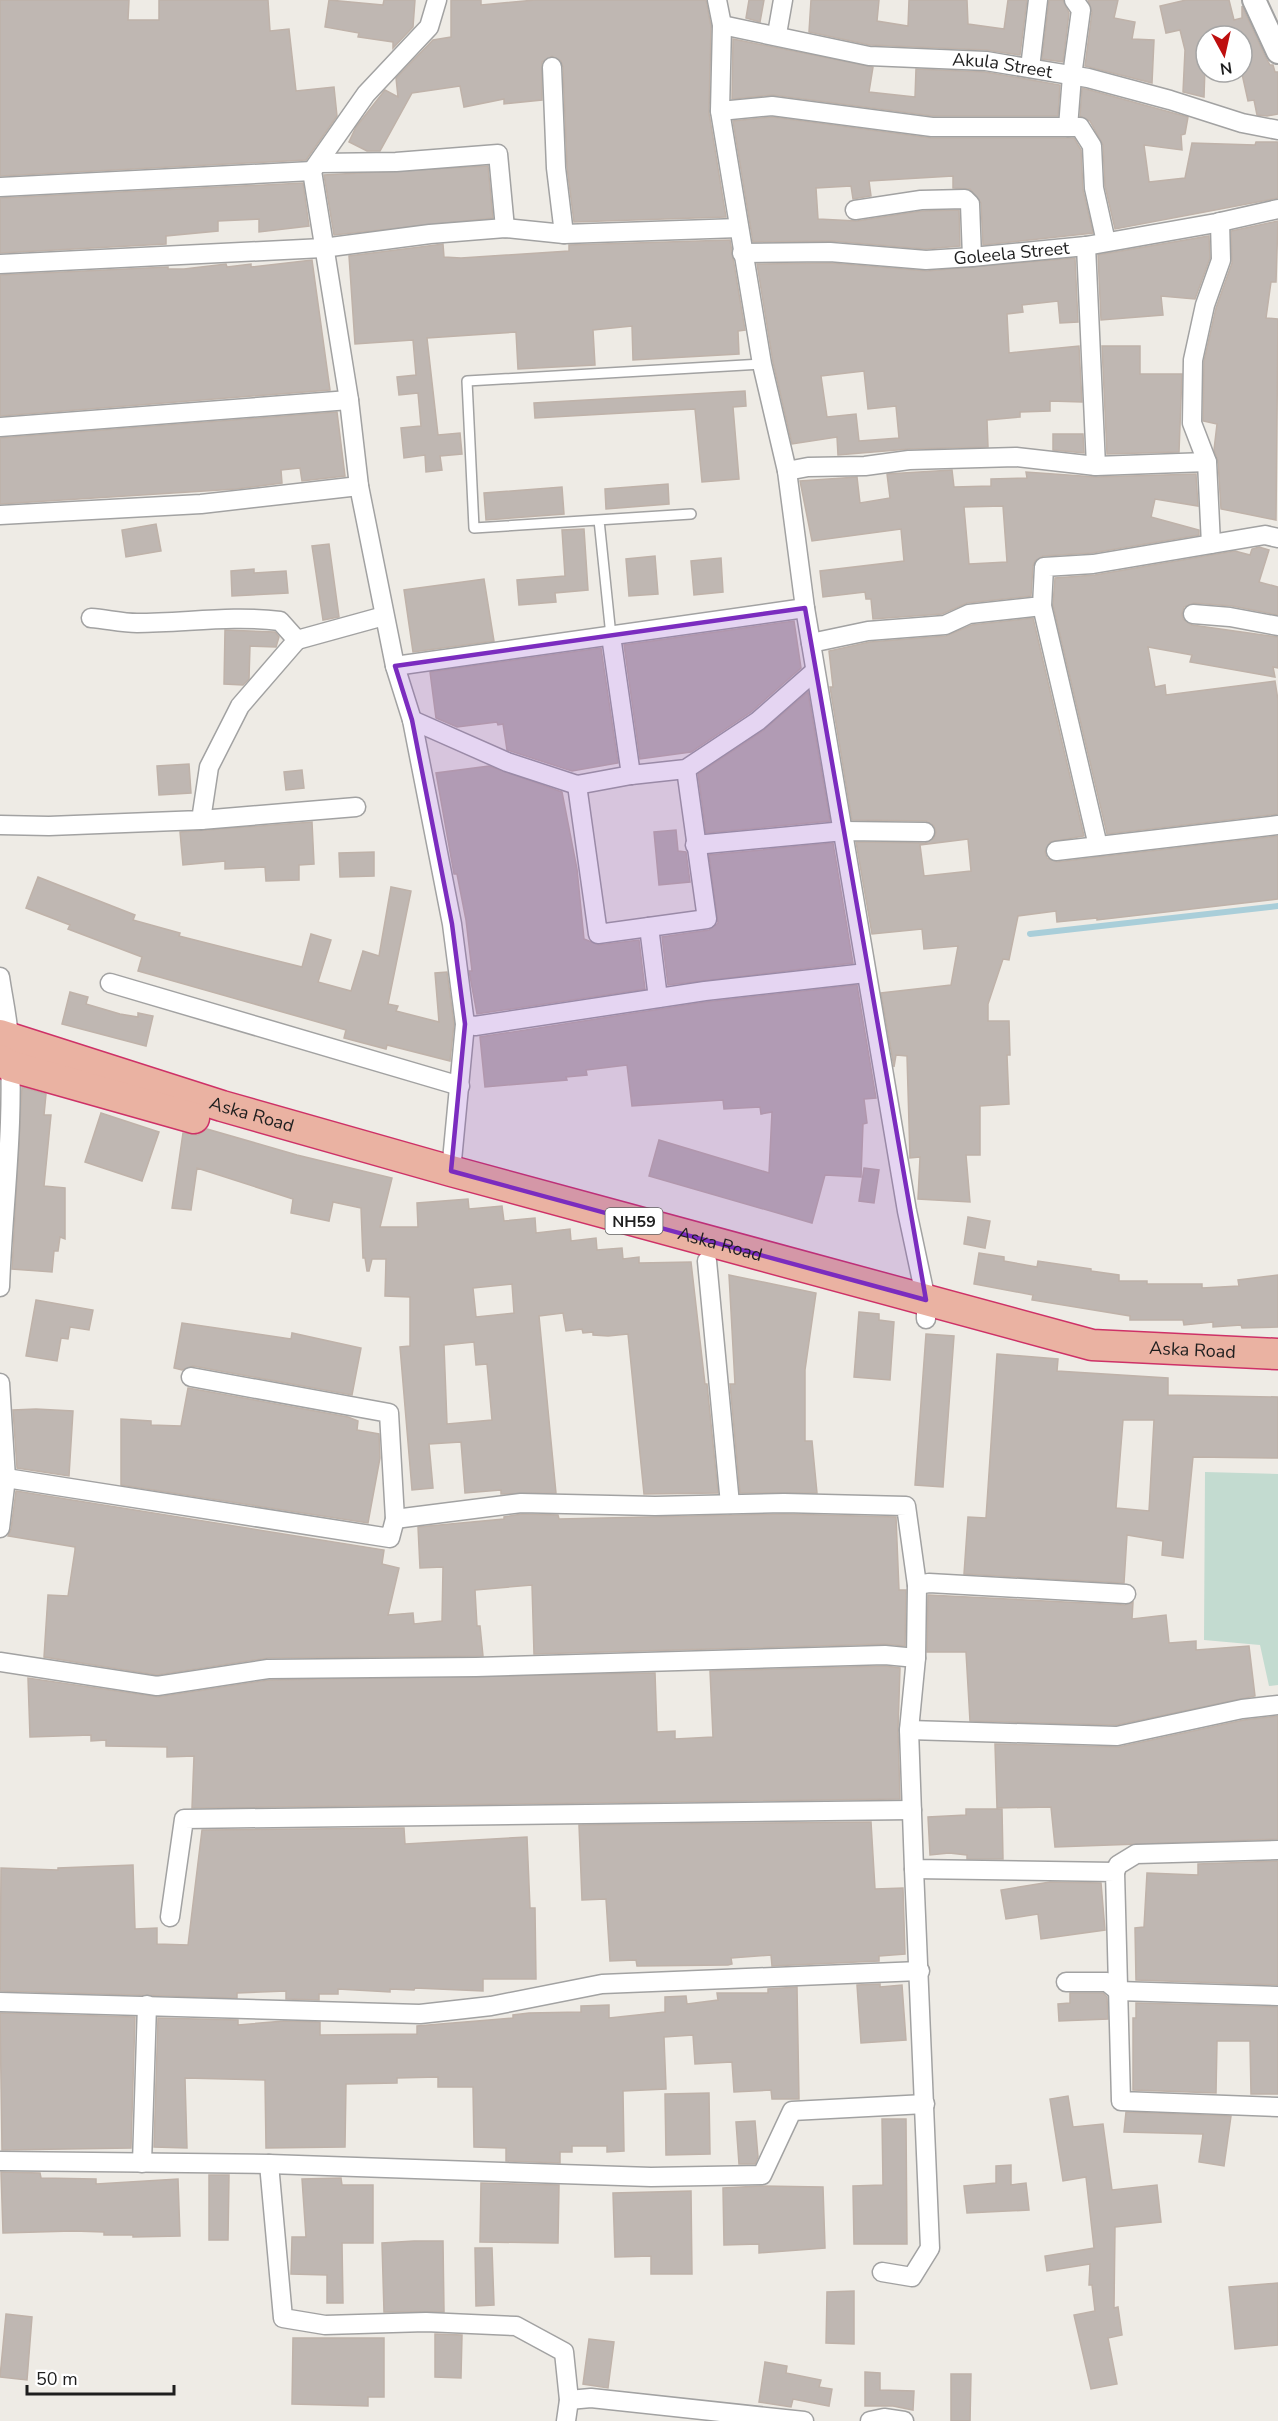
<svg xmlns="http://www.w3.org/2000/svg" width="1278" height="2421" font-family="'Nunito Sans',sans-serif">
<style>
.wetland{fill:#c3dbd0}
.lines{fill:none;stroke-linecap:round;stroke-linejoin:round}
.stream{stroke:#a9ced9;stroke-width:6}
.building{fill:#bfb7b2;stroke:#bfb2a9;stroke-width:1.5;fill-rule:evenodd}
.service-casing{stroke:#a2a2a2;stroke-width:12}
.minor-casing{stroke:#a2a2a2;stroke-width:21}
.tertiary-casing{stroke:#a2a2a2;stroke-width:26}
.trunk-casing{stroke:#ce3167;stroke-width:33}
.service{stroke:#fff;stroke-width:9}
.minor{stroke:#fff;stroke-width:18}
.tertiary{stroke:#fff;stroke-width:22}
.trunk{stroke:#eab2a2;stroke-width:30}
.marked{fill:#7b2cbf;fill-opacity:0.2;stroke:#7b2cbf;stroke-width:4.5;stroke-linejoin:round}
.labels{text-anchor:middle;stroke-width:4.5;stroke-linejoin:round;paint-order:stroke}
.shield{fill:#fff;stroke:#626262;stroke-width:1.5}
.shield-label{font-size:16px;font-weight:bold;fill:#1e1e1e}
.street-label{font-size:18px;fill:#1e1e1e;stroke:#fff}
</style>
<rect width="100%" height="100%" fill="#eeebe5"/>
<path class="wetland" d="M1205,1472L1278,1474V1685L1269,1686L1260,1645L1204,1640Z"/>
<g class="lines">
<path class="stream" d="M1030,934L1278,906"/>
</g>
<path class="building" d="M0,0H129L128,20H159V0H268L270,31L289,29L296,91L334,87L337,116L306,160L0,176Z
M329,0L383,5L384,0H415L413,27L393,48V42L358,37L359,33L325,27Z
M451,0H481V5L535,0H706L711,26L709,113L726,217L574,222L567,167L563,67L561,61L552,56L542,62V100L504,104V99L464,107L460,86L412,93L380,151H367L349,142L356,127L385,90L398,97L396,78L433,40L451,37Z
M749,0H764L760,22L746,18Z
M811,0H879L877,21L908,26L909,0H967L968,24L1004,29L1008,0H1027L1020,55L986,50L870,45L809,32Z
M1049,0H1063L1069,13L1063,62L1042,59Z
M1088,0H1118L1114,18L1135,22L1132,39L1154,40L1152,83L1085,66L1092,12Z
M1186,0H1229L1234,20L1242,18V6L1266,58L1270,65H1273L1275,72H1278V114L1267,116L1257,115L1254,100L1248,101L1242,74V36H1206L1204,97L1183,92L1185,50L1180,30L1166,33L1160,6Z
M733,39L873,67L869,92L915,97L916,69L985,72L1060,85L1058,116H933L773,95L732,99Z
M1082,88L1188,117L1185,134L1181,135L1182,150L1144,145L1149,182L1185,178L1192,143L1255,145L1256,142H1278V198L1115,229L1105,186L1103,145L1090,121L1080,116Z
M772,117L931,138H1074L1081,150L1083,190L1093,233L983,245L981,203L970,189L953,188V176L869,181L871,196L853,199L851,186L816,188L818,219L857,221L922,211L959,210L960,246L926,249L831,241L753,242L733,121Z
M488,166L493,218L334,235L324,175Z
M303,183L309,226L259,232V219L218,221V231L166,236V244L0,253V198Z
M1278,221L1276,282H1271L1266,318L1278,319L1276,520L1221,509L1218,461L1214,450L1217,424L1203,421L1204,361L1216,308L1232,263L1231,231Z
M1209,236L1210,258L1195,299L1161,296L1163,315L1101,320L1098,255Z
M730,240L745,330L738,331L739,354L633,360L632,326L593,330L595,365L518,369L516,332L427,338L438,435L460,433L462,454L440,456L442,470L426,472L425,455L404,458L401,428L421,426L418,393L399,395L397,377L416,375L413,340L355,344L349,256L443,244L444,257L461,258L569,251V245Z
M1075,258L1078,322L1060,323L1058,301L1022,305L1023,312L1007,314L1009,353L1079,346L1082,402L1050,401V411L1020,412V417L987,420L988,447L909,449L838,455L837,437L792,444L773,362L757,264L830,263L927,271ZM864,371L868,409L896,406L899,438L859,441L856,414L827,417L821,376Z
M312,260L330,390L0,416V275L168,267V269H184L226,264L227,267L251,264V267Z
M1102,346H1140V374H1182L1179,452L1107,454Z
M745,391L746,406L733,407L739,479L702,482L695,409L535,418L534,403Z
M337,412L345,476L302,481L300,468L281,470L282,483L236,489L0,504V438Z
M1053,434H1083L1084,453L1053,450Z
M952,470L954,487L991,486V479L1027,478L1026,472L1096,477L1196,474L1198,506L1155,499L1151,517L1199,530V535L1092,553L1043,556L1035,561L1033,566L1031,596L967,603L942,614L873,619L871,599H866L865,592L823,597L820,571L904,561L901,529L812,541L800,481L857,477L860,503L890,498L887,474ZM1003,506L1007,562L969,564L964,507Z
M668,484L669,504L606,509L605,489Z
M562,487L564,514L486,520L484,493Z
M156,524L161,551L126,557L122,530Z
M584,529L588,590L555,593L556,602L519,605L517,580L565,576L562,530Z
M329,544L339,617L323,620L312,546Z
M1259,547L1269,550L1259,582L1278,587V615L1232,606L1194,603L1184,607L1182,614L1183,619L1192,625L1278,637V668L1273,667L1275,677L1190,662L1192,655L1148,647L1155,687L1165,685L1166,695L1275,681L1278,700V814L1107,834L1053,605L1055,578L1095,575L1235,551L1250,555L1252,549Z
M655,556L658,594L629,596L626,559Z
M721,558L723,592L694,595L691,561Z
M254,569V573L286,571L288,593L232,596L231,571Z
M484,579L494,641L413,652L404,590Z
M1033,618L1084,836L1050,842L1045,852L1047,858L1057,862L1278,836V899L1097,920V918L1057,922L1056,911L1018,916L1009,960L1003,959L988,1004V1021H1009L1010,1055H1007L1009,1104L980,1106V1155H966L970,1202L918,1199L920,1157L910,1158L907,1056L896,1055L894,1067L881,993L951,985L958,946L924,949L922,929L872,934L856,842L925,843L934,838L936,832L934,826L926,821L852,820L830,687H833L829,651L870,642L946,636L972,625ZM968,839L971,871L924,876L920,845Z
M794,621L801,668L751,712L691,752L640,759L624,645Z
M225,630L275,632L279,637L276,647L250,646L249,679L243,685L224,684Z
M601,648L618,763L572,771L507,750L503,724L498,725L497,722L457,727L436,718L430,672Z
M808,692L830,821L706,833L698,774L764,730Z
M189,764L191,793L159,795L157,766Z
M489,766L562,792L577,869L584,939L599,945L639,940L645,989L477,1014L469,971H472L466,920L457,874H454L436,773Z
M302,770L304,788L286,790L284,772Z
M312,822L314,864L299,865V880L266,881L265,867L225,869V861L183,865L180,832Z
M676,830L678,851L686,852L690,882L659,885L654,832Z
M833,843L853,963L668,985L662,937L709,930L718,923L709,855Z
M374,852V876L340,877L339,853Z
M38,877L135,915L133,920L180,933L179,936L302,967L311,934L331,940L318,982L351,991L363,951L379,956L391,887L411,891L388,1004L398,1006L396,1011L439,1022L435,973L447,972L454,1024L450,1061L387,1045L386,1049L344,1038L346,1030L138,971L142,957L68,929L70,925L26,908Z
M857,985L876,1098L864,1099L867,1123L863,1124L861,1177L825,1175L812,1223L649,1176L659,1140L769,1173L772,1112L761,1114L760,1107L724,1109L723,1100L632,1106L627,1065L586,1070L587,1075L566,1077L567,1080L485,1087L480,1037L706,1002Z
M70,992L88,997L86,1004L120,1014L138,1017V1013L153,1016L146,1046L62,1024Z
M22,1087L46,1094L44,1115H51L44,1186L65,1188V1239L60,1237L58,1251H54L52,1272L12,1269Z
M101,1113L159,1132L142,1181L85,1162Z
M207,1129L297,1155L392,1178L380,1227H418L417,1203L468,1199L469,1209L502,1206L504,1221L535,1218L536,1233L570,1229L571,1241L596,1238L597,1250L622,1248L623,1259L639,1257V1263L691,1262L705,1384H707L718,1493L644,1494L628,1334L608,1336L593,1335V1332L583,1333L582,1329L566,1331L563,1313L539,1316L556,1493L501,1494V1490L465,1493L461,1442L429,1444L433,1488L412,1490L400,1347L410,1346V1297L385,1296L386,1259H372L369,1271H367L365,1258H363L361,1208L333,1202L329,1221L291,1213L293,1199L197,1168L191,1210L172,1208L183,1133L198,1135ZM512,1284L514,1313L476,1317L473,1288ZM474,1342L476,1365L487,1364L492,1420L447,1424L444,1345Z
M864,1168L879,1170L874,1203L859,1201Z
M968,1217L990,1221L985,1248L964,1244Z
M979,1253L1004,1257V1261L1037,1267L1038,1261L1091,1269V1271L1119,1275V1281H1147V1284H1202V1288L1239,1286L1238,1280L1278,1275V1327L1242,1328L1241,1325L1213,1327V1322L1184,1325L1183,1320H1130V1316L1032,1300L1033,1295L974,1284Z
M729,1275L816,1293L805,1370V1441H812L817,1493H740L730,1384H735Z
M36,1300L93,1310L89,1330L70,1327L68,1339L61,1338L57,1361L26,1356Z
M859,1312L879,1314V1320L894,1322L890,1380L854,1377Z
M182,1323L291,1339L292,1333L361,1348L352,1395L193,1366L182,1370L174,1368Z
M926,1334L954,1336L943,1487L915,1485Z
M997,1354L1058,1359L1057,1371L1168,1378V1395L1278,1397V1458L1193,1457L1183,1558L1162,1555L1163,1541L1127,1535L1124,1583L964,1574L968,1517L986,1518ZM1123,1420H1154L1149,1511L1116,1508Z
M188,1388L348,1417L358,1421L357,1430L379,1434L380,1458L368,1523L121,1485V1419L151,1421V1425L181,1426Z
M36,1409L73,1411L69,1476L17,1468L13,1410Z
M16,1491L384,1550L382,1564L399,1568L388,1615L413,1613L414,1624L442,1621L443,1567L420,1568L418,1527L504,1519V1517L522,1514L558,1515L559,1519L784,1514L896,1517L899,1590H906L905,1646L885,1644L534,1654L532,1585L475,1590L477,1626H480L483,1656L268,1658L157,1675L44,1657L48,1595L68,1596L75,1550V1547L8,1536L11,1529Z
M928,1595L1125,1605L1133,1602L1132,1619L1166,1615L1169,1643L1196,1641V1650L1249,1646L1255,1696L1116,1725L970,1721L966,1652H927Z
M885,1666L900,1668L898,1730L900,1799L192,1808L194,1756L167,1757V1747L106,1746V1740L91,1741V1735L30,1737L28,1678L158,1697L269,1680L655,1673L657,1732L675,1731V1739L713,1737L710,1671Z
M1278,1716V1839L1055,1847L1051,1807L997,1808L995,1744L1119,1747L1244,1720Z
M966,1809H1002L1003,1859H967V1855L949,1853L930,1855L928,1817L966,1815Z
M871,1822L875,1889L903,1888L905,1954L879,1956V1961L772,1966L771,1955L731,1958L732,1964L728,1965L637,1966L636,1960L610,1961L606,1899L582,1900L579,1825Z
M404,1828L405,1844L527,1837L530,1908H535L536,1979H483V1991L415,1988L414,1990L390,1989V1992L338,1989V1994H319V2000L286,1999V1991L237,1993V1998L0,1991L1,1868L58,1870V1868L133,1865L135,1929L157,1928V1944L188,1945L202,1830Z
M1278,1861V1985L1136,1980L1135,1928L1144,1927L1147,1873L1198,1875V1864Z
M1050,1882L1101,1883L1105,1930L1041,1939L1038,1914L1006,1919L1001,1890Z
M880,1984V1987L902,1985L906,2040L861,2043L857,1985Z
M797,1987L799,2099H772L771,2090L734,2092L732,2062L695,2064L693,2035L664,2037L666,2089L623,2091L624,2151L607,2152V2146H572V2152H560V2163L506,2161V2148L474,2147L473,2087H438V2077L397,2078V2083L346,2084L345,2147L266,2148L265,2080L185,2078L187,2148L154,2147L158,2018L238,2020V2025L284,2021L320,2022V2035L417,2034V2026L513,2018V2015L529,2013L581,2012V2006L609,2005V2018L665,2012V1997L686,1996L687,2004L718,2000L717,1993H768V1989Z
M1070,1993H1103L1107,1997L1108,2019L1059,2021L1058,2004L1070,2003Z
M1136,2003L1278,2007V2094H1251L1250,2041H1217L1216,2093L1133,2090V2018H1136Z
M0,2013L135,2017L131,2148L2,2150Z
M709,2093L710,2154L666,2155L665,2094Z
M1068,2096L1073,2127L1103,2124L1112,2190L1157,2185L1161,2222L1115,2227L1114,2308L1118,2307L1122,2335L1108,2338L1117,2384L1091,2389L1074,2315L1095,2311L1092,2285H1089L1090,2264L1047,2271L1045,2256L1094,2248L1086,2177L1063,2181L1050,2099Z
M1126,2112L1231,2116L1224,2166L1199,2162L1203,2134L1124,2132Z
M882,2119H906L907,2244H854L853,2186L883,2185Z
M755,2121L758,2157L755,2164H739L736,2122Z
M1011,2165V2185L1026,2183L1029,2210L967,2213L964,2186L996,2183V2166Z
M1,2172L40,2173L41,2178L96,2179V2184L178,2179L180,2236L133,2237V2235H104V2232L73,2231L3,2233Z
M209,2175H229L228,2240H209Z
M341,2178L342,2185H373V2243H342L343,2303H327V2275L291,2274L292,2237H306L302,2179Z
M481,2183L559,2185L558,2243L480,2242Z
M760,2186L823,2187L825,2248L759,2253V2244L724,2245L723,2188Z
M691,2191L692,2274H651V2256L615,2257L613,2193Z
M414,2241H443L444,2312H384L382,2243Z
M475,2248H492L494,2305L476,2306Z
M1278,2283V2345L1235,2349L1229,2287Z
M854,2291V2344L826,2343L827,2292Z
M6,2314L32,2317L27,2380L0,2377Z
M435,2334L462,2335L461,2378L435,2377Z
M293,2338H384V2397H368V2406L292,2404Z
M589,2339L614,2342L608,2388L583,2384Z
M765,2362L787,2366L786,2373L821,2380L819,2387L832,2389L829,2406L793,2399L791,2407L759,2402Z
M865,2372L880,2373V2390L914,2391L913,2410L893,2406H865Z
M951,2374H971L970,2421H951Z"/>
<g class="lines">
<defs>
<path id="service" d="M691,514L474,528L467,381L762,364
M599,520L611,636"/>
<g id="minor">
<path d="M437,0L429,27L366,94L312,171L349,400L359,486L395,666L412,720L452,924L465,1024L451,1171"/>
<path d="M717,0L722,25L720,111L762,364L787,471L805,608L907,1211L926,1300V1319"/>
<path d="M1074,0L1081,10L1072,76L1068,127H1080L1092,146L1094,188L1106,242"/>
<path id="s1" d="M722,25L869,56L986,61L1088,78L1170,100L1242,123L1278,130"/>
<path d="M777,34L783,0"/>
<path d="M552,67L556,168L564,234"/>
<path d="M1030,68L1038,0"/>
<path d="M720,111L772,106L932,127H1068"/>
<path d="M320,163L396,162L498,154L505,228"/>
<path d="M0,187L312,171"/>
<path d="M855,210L921,200L965,199L970,204L972,257"/>
<path d="M1086,246L1096,466"/>
<path id="s2" d="M742,253L830,252L926,260L972,257L1086,246L1216,223L1278,209"/>
<path d="M0,264L323,248L430,234L505,228L564,234L739,228"/>
<path d="M0,427L349,400"/>
<path d="M787,471L808,467L865,466L909,460L1016,457L1096,466L1207,462"/>
<path d="M0,515L201,504L359,486"/>
<path d="M1211,544L1207,462L1192,423L1193,360L1205,305L1221,260L1220,222"/>
<path d="M1042,606L1098,846"/>
<path d="M1193,614L1230,617L1278,626"/>
<path d="M91,618C106,619 122,623 137,623C185,623 231,615 280,621L297,640L384,616"/>
<path d="M611,636L631,775"/>
<path d="M811,643L868,631L945,625L969,614L1042,606L1044,567L1093,564L1265,535L1278,538"/>
<path d="M395,666L805,608"/>
<path d="M412,720L507,762L577,785L631,775L686,769L758,721L815,671"/>
<path d="M577,785L598,934L707,919L686,769"/>
<path d="M201,820L356,807"/>
<path d="M0,825L49,826L201,820L209,767L240,706L297,640"/>
<path d="M695,845L844,831L925,832"/>
<path d="M1056,851L1278,825"/>
<path d="M649,927L658,998"/>
<path d="M0,977C3,998 8,1019 9,1040C15,1122 3,1205 0,1287"/>
<path d="M110,983L460,1086"/>
<path d="M465,1024L475,1026L705,991L866,973"/>
<path d="M707,1261L730,1504"/>
<path d="M0,1383L6,1478L0,1528"/>
<path d="M6,1478L390,1538L395,1519L389,1413L191,1377"/>
<path d="M395,1519L521,1503L655,1506L784,1503L906,1506L917,1585L916,1658L909,1730L914,1869L1115,1872L1121,2101L1278,2107"/>
<path d="M917,1585L929,1583L1126,1594"/>
<path d="M0,1662L157,1686L268,1669L476,1667L885,1655L916,1658"/>
<path d="M909,1730L1117,1736L1242,1709L1278,1705"/>
<path d="M1115,1872L1118,1865L1136,1854L1278,1850"/>
<path d="M170,1917L184,1819L912,1810"/>
<path d="M1066,1982H1107L1118,1991L1278,1996"/>
<path d="M0,2002L420,2014L491,2006L602,1984L920,1971"/>
<path d="M0,2161L269,2164L651,2177L762,2175L792,2111L925,2104"/>
<path d="M142,2163L147,2005"/>
<path d="M269,2164L283,2318L325,2325L426,2322L516,2326L564,2352L569,2400L566,2421"/>
<path d="M882,2272L912,2277L930,2248L914,1869"/>
<path d="M569,2400L591,2398L804,2421"/>
<path d="M870,2421L884,2418L904,2421"/>
</g>
<path id="tertiary" d="M1254,0L1278,52"/>
<g id="trunk">
<path id="s3" d="M0,1035L222,1106L451,1171L1092,1345L1278,1354"/>
<path d="M0,1060L10,1066L194,1118"/>
</g>
</defs>
<use href="#service" class="service-casing"/>
<use href="#minor" class="minor-casing"/>
<use href="#tertiary" class="tertiary-casing"/>
<use href="#trunk" class="trunk-casing"/>
<use href="#service" class="service"/>
<use href="#minor" class="minor"/>
<use href="#tertiary" class="tertiary"/>
<use href="#trunk" class="trunk"/>
</g>
<path class="marked" d="M805,608L926,1300L451,1171L465,1024L452,924L412,720L395,666Z"/>
<g class="labels">
<rect class="shield" x="605.5" y="1208" width="57" height="26" rx="4.5"/>
<g class="shield-label">
<text x="634" y="1227">NH59</text>
</g>
<g class="street-label">
<text dy="6" stroke="none"><textPath href="#s1" startOffset="284">Akula Street</textPath></text>
<text dy="6" stroke="none"><textPath href="#s2" startOffset="270">Goleela Street</textPath></text>
<text dy="6" stroke="none"><textPath href="#s3" startOffset="264">Aska Road</textPath></text>
<text dy="6" stroke="none"><textPath href="#s3" startOffset="750">Aska Road</textPath></text>
<text dy="6" stroke="none"><textPath href="#s3" startOffset="1236">Aska Road</textPath></text>
</g>
</g>
<g transform="translate(1224 54) rotate(172)"><circle r="28" fill="#ffffff" stroke="#a5a5a5" stroke-width="1.5"/>
<path d="M0-4.5L10 22L0 15L-10 22Z" fill="#be0f0f"/>
<text y="-9" font-size="16" font-weight="bold" text-anchor="middle" fill="#1e1e1e">N</text>
</g>
<path d="M27 2385v9h147v-9" fill="none" stroke="#1e1e1e" stroke-width="3"/>
<text x="36" y="2385" font-size="18" fill="#1e1e1e" stroke="#ffffff" stroke-width="4.5" paint-order="stroke">50 m</text>
</svg>
